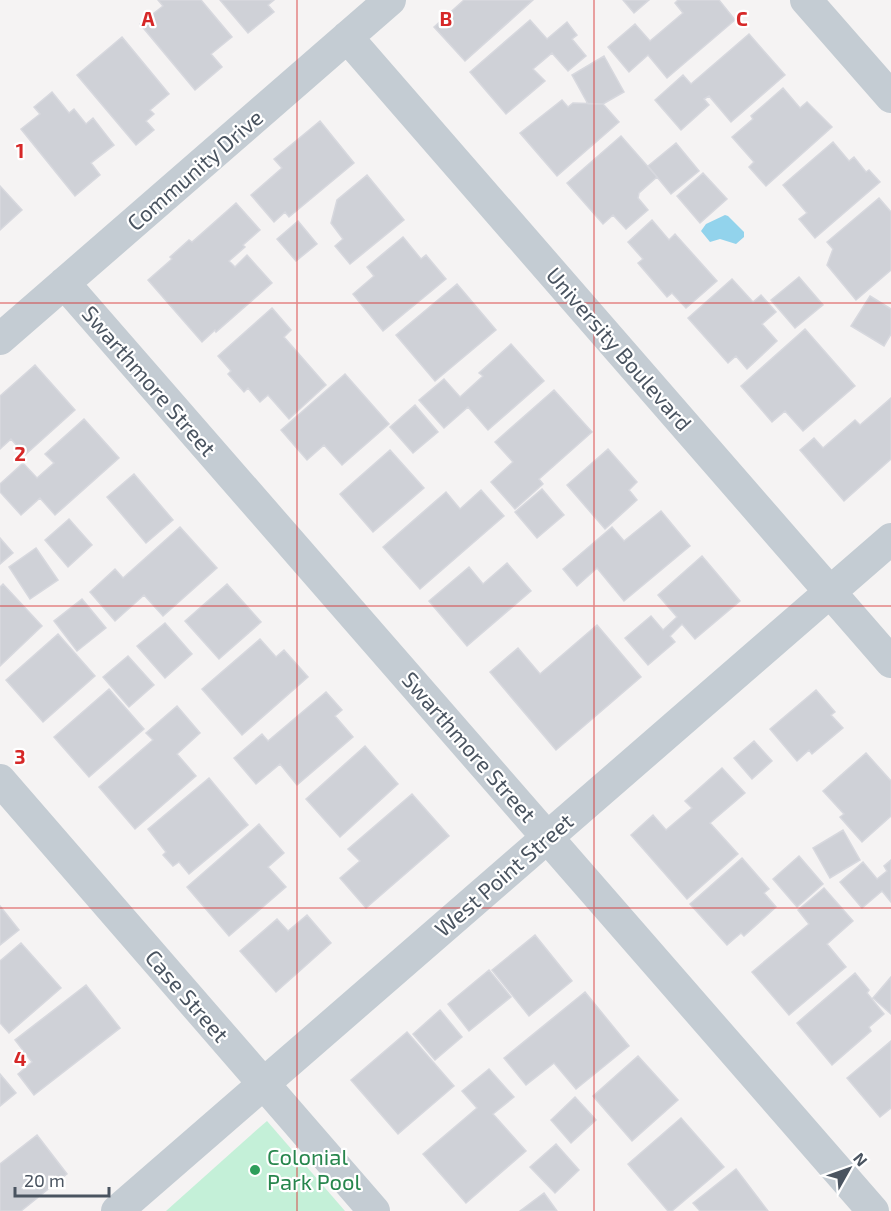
<svg xmlns="http://www.w3.org/2000/svg" width="891" height="1211" font-family="'Exo 2',sans-serif">
<style>
.green{fill:#c4f0d8}
.water{fill:#92d3ec}
.building{fill:#cfd1d7;stroke:#d7d8de;stroke-width:1.5}
.lines{fill:none;stroke-linecap:round;stroke-linejoin:round}
.minor{stroke:#c4ccd3;stroke-width:32}
.grid{fill:none;stroke:#d62828;stroke-width:1.5;stroke-opacity:0.55}
.leisure-dot{fill:#2e9e5b;stroke:#fff;stroke-width:2}
.labels{text-anchor:middle;stroke-width:4.5;stroke-linejoin:round;paint-order:stroke}
.street-label{font-size:22px;fill:#4a5460;stroke:#fff}
.leisure-label{font-size:22px;fill:#27864d;stroke:#fff;text-anchor:start}
.grid-label{font-size:20px;text-anchor:middle;font-weight:bold;fill:#d62828;stroke:#fff;stroke-width:4.5;stroke-linejoin:round;paint-order:stroke}
</style>
<rect width="100%" height="100%" fill="#f5f3f3"/>
<path class="green" d="M267,1121L345,1211H166L260,1127Z"/>
<path class="water" d="M725,215L728,216L744,232V237L736,244L720,239L710,242L701,231L706,224Z"/>
<path class="building" d="M158,0H201L232,37L211,54L222,67L195,90L140,24L163,6Z
M220,0H274L268,5L274,12L248,33Z
M464,0H533L465,61L434,27Z
M623,0H649L634,13Z
M678,0H719L735,20L667,78L648,55L629,72L608,47L635,24L650,41L683,13L675,3Z
M530,20L547,39L567,22L577,35L572,39L586,56L568,71L552,53L533,69L545,81L506,114L470,72Z
M749,34L785,75L731,122L709,96L704,99L709,105L681,130L655,100L683,75L691,84Z
M122,37L169,94L150,110L154,114L146,121L154,130L136,145L77,75Z
M604,56L624,92L603,104H588L572,75Z
M783,88L800,108L807,102L832,127L766,186L749,167L754,162L732,137L753,119L751,116Z
M52,92L69,113L74,109L86,124L93,118L114,145L91,163L100,175L75,196L21,129L40,114L34,107Z
M562,100L568,107L573,103L603,104L619,122L557,176L520,133Z
M320,121L354,163L289,217L285,212L274,222L251,195L282,168L274,159Z
M621,136L657,177L639,193L638,198L648,210L626,229L613,215L603,224L567,183Z
M833,142L849,161L854,157L866,172L869,170L880,182L815,238L799,219L807,213L783,185Z
M676,143L699,171L671,194L648,166Z
M703,173L727,199L700,223L677,196Z
M367,175L404,220L350,264L335,246L343,239L331,223L337,200Z
M0,186L22,210L0,230Z
M879,198L891,212V270L856,300L827,265L833,249L827,242Z
M236,203L260,230L243,245L245,247L229,261L235,267L247,255L272,283L216,332L215,330L202,342L148,280L172,259L170,257L189,240L192,242Z
M652,220L669,240L675,234L717,281L686,308L672,293L667,297L638,263L643,259L628,242Z
M298,221L317,244L296,261L277,239Z
M403,237L421,259L426,255L446,279L383,331L353,294L374,276L367,267Z
M799,277L823,305L795,328L771,300Z
M732,279L753,302L761,295L776,312L762,324L777,341L747,369L736,356L728,363L688,318Z
M457,284L496,330L435,381L396,335Z
M870,296L891,309V334L884,346L851,326Z
M272,308L291,330L284,337L326,385L289,419L268,395L260,402L248,388L244,392L228,374L231,371L218,356Z
M805,329L855,386L803,431L785,411L772,422L741,386Z
M511,344L544,381L488,430L468,407L444,428L419,400L444,379L460,397L483,376L479,373Z
M35,365L75,410L25,455L11,439L0,449V396Z
M345,374L389,424L342,465L324,445L307,460L281,430Z
M554,390L592,432L539,479L543,484L515,509L491,482L513,462L495,442Z
M891,398V459L844,501L800,450L814,438L823,448L855,420L860,425Z
M415,405L438,432L413,453L390,427Z
M84,419L119,458L55,515L40,498L21,515L0,492V484L23,463L37,478L54,463L45,454Z
M608,449L637,482L629,490L637,500L605,529L567,485Z
M390,450L424,488L373,532L340,494Z
M134,474L173,520L146,543L107,497Z
M542,489L564,515L537,538L515,512Z
M481,490L504,516L420,589L383,547L446,492L460,509Z
M661,511L690,546L624,601L597,568L577,586L563,569L612,527L624,541Z
M69,519L92,545L68,567L45,540Z
M180,527L217,568L163,616L144,595L115,621L90,592L115,569L123,578Z
M0,538L13,553L0,564Z
M36,548L58,580L30,599L9,567Z
M702,556L740,601L695,639L682,624L670,636L675,642L648,665L625,638L651,616L663,630L677,617L658,595Z
M507,563L531,591L467,646L429,601L469,567L483,584Z
M3,584L42,626L0,666V587Z
M227,584L261,622L219,659L185,621Z
M82,599L106,628L77,651L54,621Z
M165,623L192,654L165,678L137,646Z
M597,625L641,677L556,750L490,672L518,648L540,674Z
M58,634L95,676L43,722L6,680Z
M260,639L276,657L284,650L308,677L242,735L202,689Z
M128,656L154,685L129,707L103,677Z
M109,689L144,729L89,777L54,737Z
M816,690L835,712L831,715L843,728L812,754L809,750L797,761L770,729Z
M326,692L342,710L335,716L353,737L297,785L280,764L256,784L234,758L262,734L268,741Z
M177,706L200,733L177,754L196,776L135,829L99,787L153,740L146,733Z
M754,741L772,761L752,779L734,758Z
M365,746L398,784L340,837L306,799Z
M866,753L891,781V816L862,842L840,817L844,814L823,791Z
M722,768L745,793L710,823L738,854L687,899L631,835L653,815L666,830L692,808L685,801Z
M209,778L248,825L189,874L179,862L173,866L163,855L166,852L148,829Z
M412,794L449,836L366,908L340,878L360,861L348,849Z
M259,824L284,853L268,867L286,887L229,936L187,887Z
M843,830L860,860L830,878L813,848Z
M799,856L823,884L797,907L773,879Z
M742,858L769,889L764,893L776,907L744,936L741,933L727,945L690,904Z
M891,860V902L882,891L862,908L840,882L863,862L877,879L887,871L884,866Z
M824,888L853,921L827,944L846,967L789,1015L752,972L809,924L798,910Z
M0,906L19,930L0,945Z
M307,915L331,943L276,992L240,951L277,919L288,931Z
M535,935L572,981L529,1016L492,970Z
M21,943L61,988L9,1033L0,1023V961Z
M489,970L511,997L469,1031L448,1004Z
M855,973L869,990L867,993L884,1014L869,1027L871,1031L832,1065L797,1023Z
M891,977V1014L873,998Z
M86,985L120,1028L34,1095L18,1074L32,1062L15,1040Z
M585,992L629,1046L576,1089L554,1063L526,1085L504,1058Z
M440,1010L462,1037L435,1060L413,1034Z
M407,1032L454,1086L398,1134L351,1080Z
M891,1041V1108L880,1117L847,1078Z
M638,1056L678,1100L632,1141L593,1096Z
M489,1069L514,1097L493,1114L526,1151L466,1203L423,1154L477,1108L462,1091Z
M0,1074L16,1093L0,1106Z
M575,1097L596,1120L571,1143L551,1120Z
M681,1118L724,1167L672,1211H668L628,1164Z
M37,1135L67,1174L21,1211H0V1164Z
M556,1144L579,1170L555,1193L530,1167Z
M736,1169L768,1211H700L693,1203Z
M544,1193L557,1211H520Z"/>
<g class="lines">
<path class="minor" d="M806,0L891,97
M347,37L891,662
M64,283L873,1211
M0,339L390,0
M0,780L374,1211
M117,1211L891,539"/>
</g>
<path class="grid" d="M297,0V1211M594,0V1211M0,303H891M0,606H891M0,908H891"/>
<circle class="leisure-dot" cx="255" cy="1170" r="6"/>
<g class="labels">
<g class="street-label">
<text transform="translate(195 170) rotate(-41)" y="8">Community Drive</text>
<text transform="translate(619 349) rotate(49)" y="8">University Boulevard</text>
<text transform="translate(149 381) rotate(49)" y="8">Swarthmore Street</text>
<text transform="translate(469 747) rotate(49)" y="8">Swarthmore Street</text>
<text transform="translate(504 875) rotate(-41)" y="8">West Point Street</text>
<text transform="translate(187 996) rotate(49)" y="8">Case Street</text>
</g>
<g class="leisure-label">
<text x="267" y="1165">Colonial<tspan x="267" dy="25">Park Pool</tspan></text>
</g>
</g>
<g class="grid-label">
<text x="148" y="26">A</text>
<text x="446" y="26">B</text>
<text x="742" y="26">C</text>
<text x="20" y="158">1</text>
<text x="20" y="461">2</text>
<text x="20" y="764">3</text>
<text x="20" y="1066">4</text>
</g>
<g transform="translate(849 1169) rotate(50)" stroke="#ffffff" stroke-width="4.5" paint-order="stroke">
<path d="M0-4.5L10 22L0 15L-10 22Z" fill="#4a5460"/>
<text y="-9" font-size="16" font-weight="bold" text-anchor="middle" fill="#4a5460">N</text>
</g>
<path d="M15 1187v9h94v-9" fill="none" stroke="#4a5460" stroke-width="3"/>
<text x="24" y="1187" font-size="18" fill="#4a5460" stroke="#ffffff" stroke-width="4.5" paint-order="stroke">20 m</text>
</svg>
